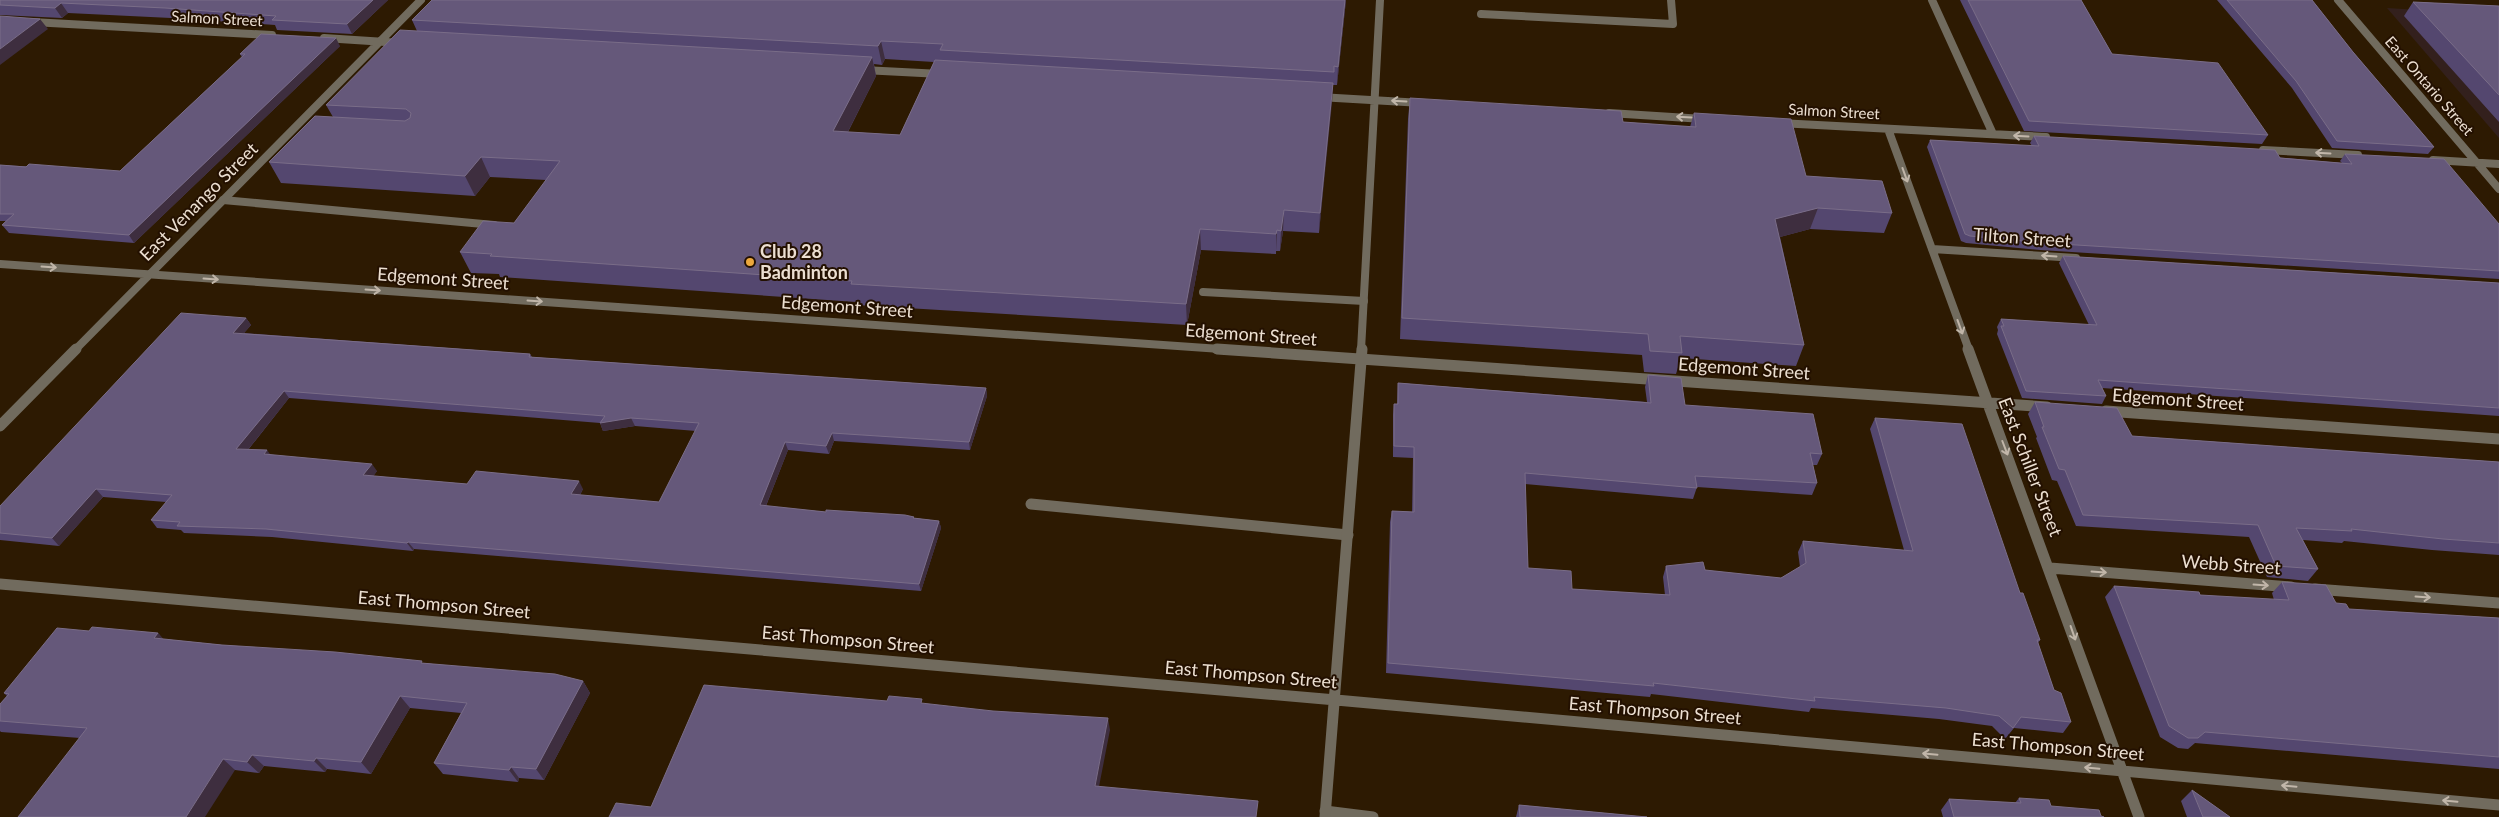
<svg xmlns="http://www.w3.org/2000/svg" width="2499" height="817" font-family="Lato,sans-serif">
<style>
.education{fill:#33201d}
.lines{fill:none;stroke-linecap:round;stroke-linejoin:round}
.service-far1{stroke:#716b5e;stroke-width:8}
.service{stroke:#716b5e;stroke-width:11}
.minor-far1{stroke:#716b5e;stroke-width:8}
.minor{stroke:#716b5e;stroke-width:11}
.wall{fill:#54476f;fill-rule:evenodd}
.shaded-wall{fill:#3e2e3f}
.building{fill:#65587a;stroke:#7a6d88;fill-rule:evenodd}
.oneway{stroke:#c1b6a9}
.poi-dot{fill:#eda83c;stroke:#231000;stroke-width:2}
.labels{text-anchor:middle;stroke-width:4;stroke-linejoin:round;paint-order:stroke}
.far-street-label{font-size:15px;fill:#ecdfd1;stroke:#231000}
.street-label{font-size:18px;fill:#ecdfd1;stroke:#231000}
.poi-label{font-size:18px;font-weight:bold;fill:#ecdfd1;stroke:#231000;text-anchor:start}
</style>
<rect width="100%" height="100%" fill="#2d1a02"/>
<path class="education" d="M2387,8L2499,15V138Z"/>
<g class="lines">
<path class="service-far1" d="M1481,14L1673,24L1671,0
M223,200L494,225
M1203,292L1364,301"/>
<path class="service" d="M1031,504L1348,535
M1325,811L1373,817"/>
<path class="minor-far1" d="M1932,0L1993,134
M2338,0L2499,189
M32,22L272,35
M324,38L401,43
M863,70L941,74
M1319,97L1422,103
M1609,113L1704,119
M1779,123L2046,137
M1888,129L1969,350
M2263,150L2358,155
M2433,160L2499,164
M1932,249L2076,258
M0,264L1235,350
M75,350L421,0
M1361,350L1380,0"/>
<path class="minor" d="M1217,349L2047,407
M1968,349L2139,817
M2106,411L2499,439
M0,426L76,349
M2050,568L2291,587
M0,584L1336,700L2499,805
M2315,589L2499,603
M1325,817L1362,349"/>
</g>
<path class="wall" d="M0,0H388L352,34L277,30L275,25L171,18L68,13L62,18L0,15Z
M1346,0L1337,85H1333L1332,91L1319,233L1283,231L1280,251H1276V254L1201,250L1187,325L857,305L856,302L500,277L499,274L471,273L460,252L514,223L546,180L490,177L475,196L281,183L269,162L333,117L326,105L417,31L412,20ZM885,59L934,62L900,135L848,132L876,76L874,64L882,65Z
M1960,0H2081L2112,54L2268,135L2262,144L2024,131Z
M2217,0H2312L2353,52L2434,147L2428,154L2332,148L2292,88Z
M2413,2L2499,6V122L2404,16Z
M340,46L134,243L9,233L2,225L6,221H0V165L120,171L242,57L240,54Z
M1410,98L1623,122L1690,127L1694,113L1806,176L1892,213L1884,233L1810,229L1780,237L1804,345L1796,366L1681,358L1676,374L1644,372L1642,355L1400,339L1408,119Z
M2034,136L2342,163L2340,161L2345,154L2499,224V279L2040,250L1966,243L1961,241L1927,147L1930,140L2032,146L2030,143Z
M2063,256L2499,283V416L2102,388L2106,396L2102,404L2022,398L1997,334L1998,330L1997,327L2001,319L2089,325L2059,263Z
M246,318L251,325L244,333L530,354L532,357L986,388L987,396L970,450L834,441L829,454L788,450L766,506L826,512L914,517V518L939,521L941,528L921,591L414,549L413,551L272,537L184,533L181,530L157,528L151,520L166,502L103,497L59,546L0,540V506ZM289,398L600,423L603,431L635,426L696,431L659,502L580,495L583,489L467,484L373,476L377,471L271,455L248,450Z
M1648,375L1685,405L1822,454L1817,465H1813L1817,483L1812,495L1697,487L1693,499L1525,484L1528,568L1572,589L1665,595L1663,577L1666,566L1781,578L1800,567L1798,552L1803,541L1904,550L1870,429L1875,418L2020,593L2040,640L2038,643L2054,690L2071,722L2063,733L2014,728L2005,739L1992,726L1939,719L1811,708L1809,712L1651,694L1650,697L1386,673L1390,522L1392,511L1412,512L1413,458L1393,457V415L1394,404H1397L1398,383L1647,402L1645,387Z
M2035,402L2132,436L2499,462V555L2432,550L2344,541L2342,543L2303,540L2318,569L2308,581L2267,577L2249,537L2076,526L2057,481L2052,480L2036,438L2037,437L2028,414Z
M2282,582L2349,609L2499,618V769L2195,743L2188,749L2178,748L2160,737L2105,597L2114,586L2200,595L2274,600L2272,593Z
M89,631L158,633L163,639L222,645L424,663L583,681L590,693L544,780L519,778L518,782L443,774L434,763L461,713L410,708L371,774L327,769L325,772L264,766L259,773L235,770L80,738L1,732L0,731V704L7,696L4,693Z
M2192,790L2230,817H2187L2181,801Z
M2019,798L2051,806L2104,817H1943L1941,810L1949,799L2015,803Z
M1519,805L1647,817H1516Z"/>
<path class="shaded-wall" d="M373,0H388L352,34L347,24Z
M1345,0H1346L1337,85L1338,67Z
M61,3L68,13L62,18L55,8Z
M40,19L48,29L0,65V49Z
M336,38L340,46L134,243L129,235Z
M881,41L885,59L882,65L878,46Z
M872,57L876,76L838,151L833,131Z
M1333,83L1332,103L1319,233L1320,213Z
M481,157L490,177L475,196L465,176Z
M1818,208L1810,229L1768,240L1775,219Z
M1284,210L1283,231L1280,251L1281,231Z
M1200,229L1201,250L1187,325L1186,304Z
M1277,230L1276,251V254V234Z
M246,318L251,325L238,340L233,333Z
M986,388L987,396L970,450L969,442Z
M284,391L289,398L242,457L236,449Z
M631,418L635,426L603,431L600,423Z
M832,433L834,441L829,454L826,446Z
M785,442L788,450L763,513L760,505Z
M267,450L273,458L264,454Z
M372,464L377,471L369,483L363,475Z
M579,481L583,489L576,502L571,494Z
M96,489L103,497L59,546L52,538Z
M939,521L941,528L921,591L919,584Z
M408,542L414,549L413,551L407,543Z
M158,633L169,645L154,638Z
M583,681L590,693L544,780L536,769Z
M400,696L410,708L371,774L361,762Z
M1108,718L1110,730L1097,797L1095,786Z
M252,755L264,766L259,773L247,762Z
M316,758L327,769L325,772L314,761Z
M223,759L235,770L205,817H186Z
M511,767L519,778L518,782L509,770Z"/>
<path class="building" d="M0,0H373L347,24L272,20L276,16L165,8L61,3L55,8L0,5Z
M432,0H1345L1338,67L1334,66V72L940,50L943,44L881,41L878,46L412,20Z
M1968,0H2081L2112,54L2218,63L2268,135L2029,121Z
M2227,0H2312L2353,52L2434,147L2337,141L2296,81Z
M2413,2L2499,6V95Z
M0,16L40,19L0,49Z
M400,30L872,57L833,131L900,135L935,60L1333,83L1320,213L1284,210L1281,231L1277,230L1276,234L1200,229L1186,304L851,284L852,281L490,256L492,254L460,252L483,221L514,223L560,161L481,157L465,176L269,162L315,116L405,121L410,118L411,113L406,109L326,105Z
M261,34L336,38L129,235L2,225L14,214H0V165L26,167L29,164L120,171L245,54H240Z
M1410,98L1621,111L1623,122L1696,127L1694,113L1791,119L1806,176L1882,181L1892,213L1818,208L1775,219L1804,345L1680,336L1682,353L1650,351L1648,334L1402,318Z
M2034,136L2275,150L2280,158L2352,164L2345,154L2444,159L2499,224V271L2044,243L1970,236L1965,234L1930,140L2039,146Z
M2063,256L2499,283V408L2098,380L2106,396L2026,391L2001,326H2004L2001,319L2097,325Z
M181,313L246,318L233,333L530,354L529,357L986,388L969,442L832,433L826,446L785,442L760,505L826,512V510L905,515L914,517L913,518L939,521L919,584L408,542L407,543L266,529L177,526L180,522L151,520L172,495L96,489L52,538L0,533V506ZM284,391L605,416L600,423L631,418L699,423L659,502L571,494L579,481L476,471L467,484L363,475L372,464L264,454L267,450L236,449Z
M1648,375L1681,378L1685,405L1813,414L1822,454L1810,453L1817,483L1695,476L1697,488L1525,473L1528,568L1571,571L1572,589L1670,595L1666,566L1703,562L1705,570L1781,578L1806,563L1803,541L1913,551L1875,418L1962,424L2020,593H2023L2040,640H2037L2054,690L2061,693L2071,722L2021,717L2013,728L1999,716L1946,708L1814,697L1815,701L1653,683L1654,686L1388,663L1392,511L1414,512V447L1394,446V404H1398V383L1651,403Z
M2035,402L2117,408L2132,436L2499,462V543L2443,539L2351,529L2352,531L2296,528L2318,569L2276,566L2258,525L2083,515L2065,470L2059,469L2042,427H2044Z
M2282,582L2326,585L2336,603L2346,604L2349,609L2499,618V757L2205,732L2198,738H2188L2169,726L2114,586L2199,592L2200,595L2289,600Z
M92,627L158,633L154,638L222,645L335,652L422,661L421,663L555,674L583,681L536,769L511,767L509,770L434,763L467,703L400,696L361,762L316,758L314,761L252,755L247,762L223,759L186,817H18L87,728L0,721V704L9,694L4,693L57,628L89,631Z
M704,685L887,701L889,696L922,699L921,703L993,711L1108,718L1095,786L1258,801L1256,817H609L616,803L651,807Z
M2192,790L2230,817H2203Z
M2019,798L2049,800L2051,806L2099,810L2101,816L2104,817H1954L1949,799L2021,803Z
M1519,805L1647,817H1520Z"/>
<defs><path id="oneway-shaft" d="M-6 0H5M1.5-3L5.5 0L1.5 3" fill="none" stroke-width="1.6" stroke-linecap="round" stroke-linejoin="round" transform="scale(1.25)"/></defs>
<g class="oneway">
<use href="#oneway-shaft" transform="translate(1399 101) rotate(-177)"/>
<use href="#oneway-shaft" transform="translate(1684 117) rotate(-177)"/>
<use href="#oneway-shaft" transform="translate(2021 136) rotate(-177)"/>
<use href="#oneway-shaft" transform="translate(2323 153) rotate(-177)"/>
<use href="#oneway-shaft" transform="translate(1905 175) rotate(70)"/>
<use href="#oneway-shaft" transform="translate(2049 256) rotate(-176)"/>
<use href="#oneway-shaft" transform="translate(49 267) rotate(4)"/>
<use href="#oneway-shaft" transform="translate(211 279) rotate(4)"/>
<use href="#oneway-shaft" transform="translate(373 290) rotate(4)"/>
<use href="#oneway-shaft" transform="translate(535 301) rotate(4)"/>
<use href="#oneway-shaft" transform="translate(1960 327) rotate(70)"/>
<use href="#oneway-shaft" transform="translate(2005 448) rotate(69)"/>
<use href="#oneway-shaft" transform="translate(2099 572) rotate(4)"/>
<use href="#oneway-shaft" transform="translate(2261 585) rotate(4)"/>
<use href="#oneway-shaft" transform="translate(2423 597) rotate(4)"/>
<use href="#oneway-shaft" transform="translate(2073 633) rotate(71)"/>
<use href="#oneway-shaft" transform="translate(1930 754) rotate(-175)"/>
<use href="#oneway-shaft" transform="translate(2092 768) rotate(-175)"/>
<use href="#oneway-shaft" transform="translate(2289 786) rotate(-175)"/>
<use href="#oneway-shaft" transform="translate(2450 801) rotate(-175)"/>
</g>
<circle class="poi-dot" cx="750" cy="262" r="5"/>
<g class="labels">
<g class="far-street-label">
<text transform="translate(217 19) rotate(3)" y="5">Salmon Street</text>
<text transform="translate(2429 86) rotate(49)" y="5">East Ontario Street</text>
<text transform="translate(1834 112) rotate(3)" y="5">Salmon Street</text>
</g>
<g class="street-label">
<text transform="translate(199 202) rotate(-45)" y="6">East Venango Street</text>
<text transform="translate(2022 238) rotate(4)" y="6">Tilton Street</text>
<text transform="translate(443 279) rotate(4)" y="6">Edgemont Street</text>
<text transform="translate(847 307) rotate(4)" y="6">Edgemont Street</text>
<text transform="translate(1251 335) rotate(4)" y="6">Edgemont Street</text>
<text transform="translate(1744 369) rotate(4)" y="6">Edgemont Street</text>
<text transform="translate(2178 400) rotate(4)" y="6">Edgemont Street</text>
<text transform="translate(2030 467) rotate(69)" y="6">East Schiller Street</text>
<text transform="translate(2231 565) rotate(4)" y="6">Webb Street</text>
<text transform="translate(444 605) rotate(5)" y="6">East Thompson Street</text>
<text transform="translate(848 640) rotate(5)" y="6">East Thompson Street</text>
<text transform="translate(1251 675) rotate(5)" y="6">East Thompson Street</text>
<text transform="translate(1655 711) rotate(5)" y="6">East Thompson Street</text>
<text transform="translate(2058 747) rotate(5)" y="6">East Thompson Street</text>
</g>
<g class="poi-label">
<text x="760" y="258">Club 28<tspan x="760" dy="21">Badminton</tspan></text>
</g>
</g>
</svg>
